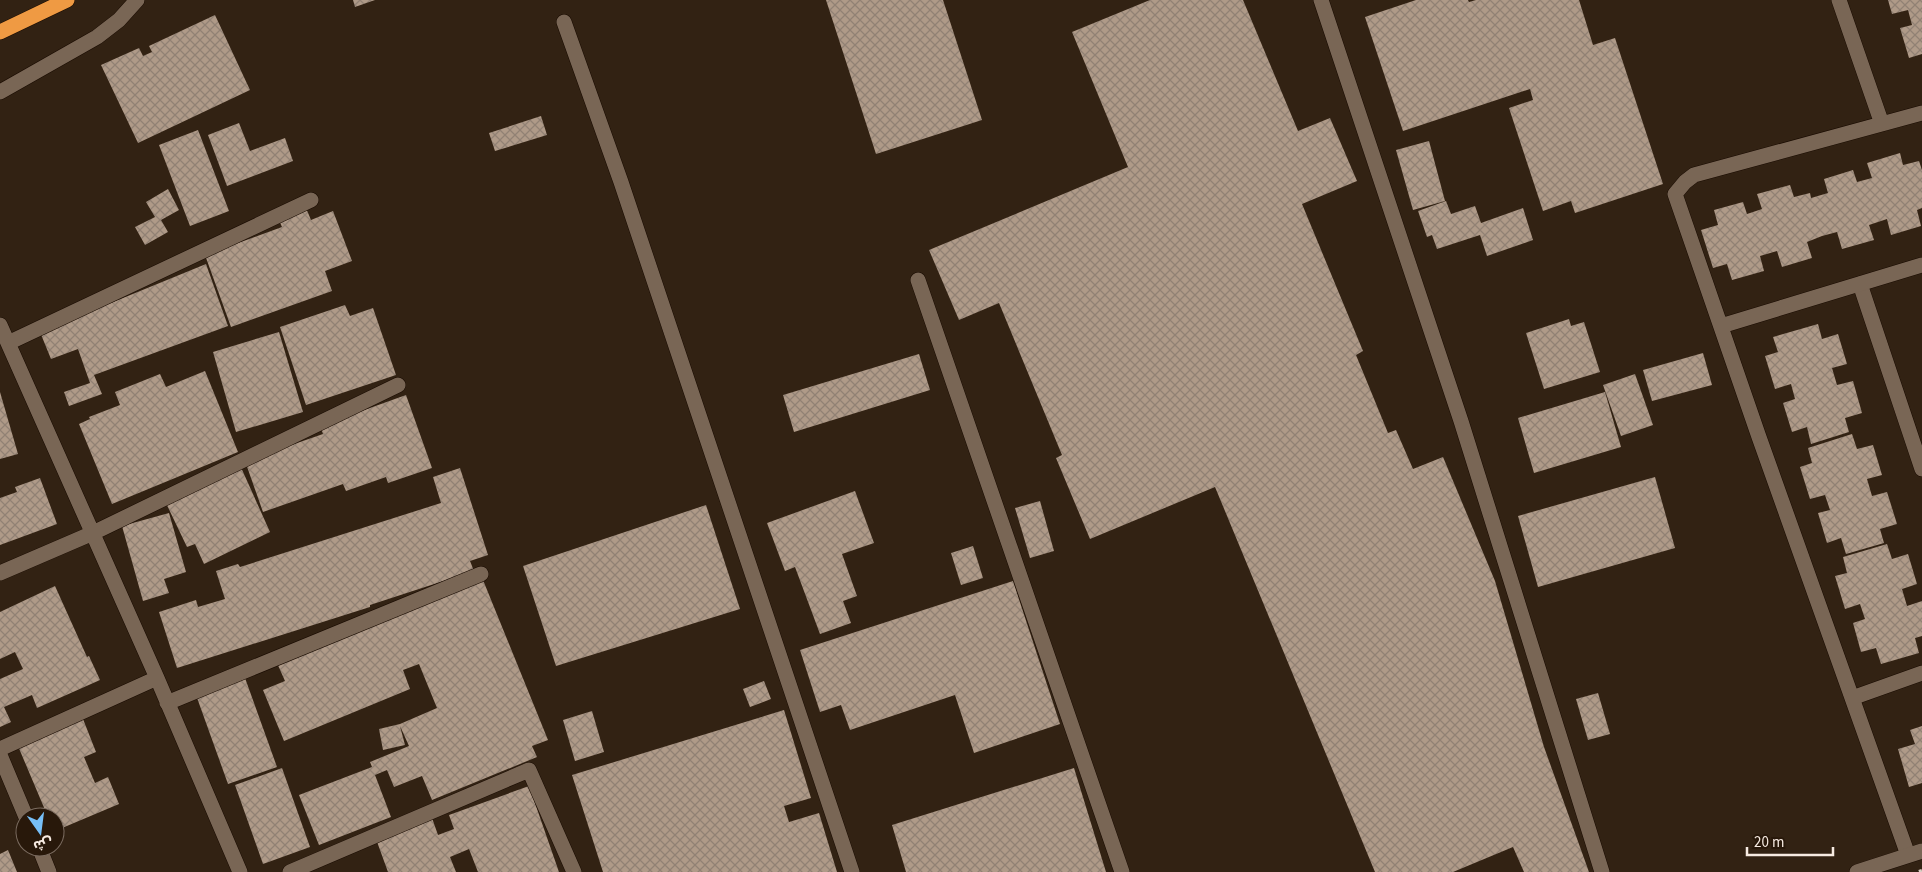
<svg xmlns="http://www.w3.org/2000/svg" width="1922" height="872" font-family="'Source Sans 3','Noto Sans Arabic',sans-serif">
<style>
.building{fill:url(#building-cross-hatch)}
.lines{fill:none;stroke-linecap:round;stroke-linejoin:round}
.lane-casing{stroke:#190b01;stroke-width:16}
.street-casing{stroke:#190b01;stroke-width:16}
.secondary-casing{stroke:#190b01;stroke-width:16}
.highway-casing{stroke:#190b01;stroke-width:16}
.lane{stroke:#796655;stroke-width:15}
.street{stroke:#796655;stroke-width:15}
.secondary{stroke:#796655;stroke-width:15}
.highway{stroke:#ef9a43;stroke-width:15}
.rail{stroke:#dccfc5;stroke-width:4;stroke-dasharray:8 4;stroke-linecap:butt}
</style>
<defs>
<pattern id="building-cross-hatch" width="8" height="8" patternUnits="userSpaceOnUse" patternTransform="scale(1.25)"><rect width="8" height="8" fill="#af9a88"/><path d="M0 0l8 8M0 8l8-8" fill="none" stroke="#918174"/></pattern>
</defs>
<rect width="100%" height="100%" fill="#322213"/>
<path class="building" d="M353,0H375L355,7Z
M826,0H943L982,120L876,154Z
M1150,0H1243L1298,131L1330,118L1357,181L1302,204L1363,351L1356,355L1388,433L1396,430L1413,469L1443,457L1495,581L1544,747L1589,872H1524L1513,847L1453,872H1375L1215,487L1090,539L1056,458L1062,455L999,303L959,320L929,250L1128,167L1072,32Z
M1416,0H1468L1469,2L1476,0H1579L1593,45L1615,38L1663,184L1575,213L1571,201L1543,211L1509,108L1533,100L1530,89L1403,131L1365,17Z
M1888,0H1922V54L1909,58L1900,28L1912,25L1908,10L1892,14Z
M215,15L250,90L138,143L101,65L139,48L143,56L152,52L149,46Z
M541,116L547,135L495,151L489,133Z
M239,123L250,151L285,138L293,161L227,186L208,135Z
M198,130L229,211L190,226L159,145Z
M1429,141L1445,201L1413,210L1396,150Z
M1900,153L1903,165L1919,161L1922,170V208L1917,210L1921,226L1891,235L1887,219L1869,225L1874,240L1842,249L1837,232L1822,236L1807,242L1812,258L1782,267L1777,251L1760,256L1764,271L1732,280L1727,264L1713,268L1701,230L1718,225L1714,210L1743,202L1747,214L1762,209L1757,194L1790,185L1794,197L1810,193L1811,198L1828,193L1824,179L1853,170L1857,182L1872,178L1867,163Z
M168,189L179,210L161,220L168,232L145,245L135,227L155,217L146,202Z
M1446,201L1451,214L1475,206L1481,223L1523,208L1533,240L1487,256L1480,235L1437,249L1432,235L1427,237L1418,211Z
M306,208L311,220L333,211L352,261L325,271L332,291L231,327L205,255L282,227L278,218Z
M206,264L228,326L94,375L102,394L69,406L64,392L90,383L78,349L51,359L40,332Z
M345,305L350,316L373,308L396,375L306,405L280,327Z
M1569,319L1571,326L1584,322L1600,372L1544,389L1526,333Z
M1818,324L1822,339L1838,334L1847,364L1832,368L1837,385L1853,381L1862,413L1845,418L1849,432L1811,444L1807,427L1792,432L1783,403L1795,399L1791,384L1775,389L1765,356L1778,352L1773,337Z
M279,332L303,412L236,432L213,352Z
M1703,353L1712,385L1652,401L1643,370Z
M919,354L930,390L794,432L783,395Z
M205,371L238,452L112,504L79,424L90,419L89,417L120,405L115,392L160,374L166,387Z
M1635,374L1653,425L1621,436L1603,385Z
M0,392L18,454L0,459Z
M1605,392L1621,447L1534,473L1518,418Z
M406,395L432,468L388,483L386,477L346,491L343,484L263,512L245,461L323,434L320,426Z
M1852,434L1857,449L1873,445L1882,475L1867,479L1872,496L1887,492L1897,524L1880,529L1884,543L1846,554L1841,538L1827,543L1818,513L1830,510L1825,495L1810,499L1800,467L1812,463L1808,448Z
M239,463L270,532L204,564L195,544L187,547L164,499Z
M460,468L488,555L470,561L474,571L370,605V607L177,668L159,612L196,600L198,607L225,599L216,571L238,564L240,567L441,503L433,477Z
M1655,477L1675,548L1538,587L1518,516Z
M40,478L57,524L0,545V498L17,492L15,487Z
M855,491L874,543L842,554L857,596L843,601L851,623L820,634L795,567L785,571L767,523Z
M1040,501L1054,551L1030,558L1015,508Z
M706,505L740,609L556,666L523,566Z
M169,513L186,572L164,579L169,593L143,601L122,526Z
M1887,544L1892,559L1908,554L1917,584L1902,589L1907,606L1922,601V636L1915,638L1919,653L1881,664L1876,648L1861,652L1853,623L1865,619L1860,604L1845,609L1835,576L1847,573L1843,557Z
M973,546L983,578L961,585L951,553Z
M483,580L548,740L532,746L537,757L432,800L422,776L394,787L387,770L375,775L391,817L319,845L299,795L372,767L370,762L409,746L400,726L405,745L383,750L379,729L400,724L437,708L419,664L403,670L410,689L284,741L263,690L285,681L277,663Z
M1013,581L1060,724L974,753L955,695L850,730L841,705L820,712L800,650Z
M55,586L87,657L89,656L100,680L37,708L32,695L4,707L11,722L0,727V679L23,669L15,652L0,659V612Z
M245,678L277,767L228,784L196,695Z
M764,681L771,699L750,707L743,689Z
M1598,693L1610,734L1588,740L1576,699Z
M784,710L811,798L784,806L789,822L819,813L837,872H603L572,775Z
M592,711L604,752L575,761L563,720Z
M83,719L96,752L84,757L95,783L108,777L119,804L55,831V817H48L18,746Z
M1922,726V783L1909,787L1898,749L1915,744L1910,730Z
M282,768L310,847L263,864L235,785Z
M1074,768L1106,872H906L892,825Z
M529,786L559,872H478L469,849L450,857L456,872H388L376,839L432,818L438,835L454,829L449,815Z
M8,850L17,872H0V854Z"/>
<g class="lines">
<defs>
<path id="lane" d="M564,22L621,182L852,872
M918,280L1122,872
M1860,284L1922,469"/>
<path id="street" d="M1321,0L1461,421L1602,872
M1839,0L1882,124
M0,92L97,37L119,20L137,0
M0,325L157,678L240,872
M1721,326L1922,265
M8,343L311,200
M0,573L93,533L398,385
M1852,698L1922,673
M167,703L481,574
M0,749L157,678
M0,755L26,817
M39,847L49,872
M1908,855L1759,437L1675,194L1685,182L1694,175L1922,113
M290,872L529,770L574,872"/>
<path id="secondary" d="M1857,872L1922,851"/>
<path id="highway" d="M0,32L67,0"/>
</defs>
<use href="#lane" class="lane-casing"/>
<use href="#street" class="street-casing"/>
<use href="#secondary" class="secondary-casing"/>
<use href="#highway" class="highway-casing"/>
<use href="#lane" class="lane"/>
<use href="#street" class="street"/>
<use href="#secondary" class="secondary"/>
<use href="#highway" class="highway"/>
<path class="rail" d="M1919,872L1922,871"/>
</g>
<g transform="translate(40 832) rotate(166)"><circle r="24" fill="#28180a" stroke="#7b6c60"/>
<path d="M0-4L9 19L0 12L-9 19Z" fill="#77bff7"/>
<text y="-8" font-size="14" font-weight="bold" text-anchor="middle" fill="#f7ebe2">ش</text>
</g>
<path d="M1747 847v8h86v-8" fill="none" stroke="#f7ebe2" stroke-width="2.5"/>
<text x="1754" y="847" font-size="15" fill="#f7ebe2" stroke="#28180a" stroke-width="4" paint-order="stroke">20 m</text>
</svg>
